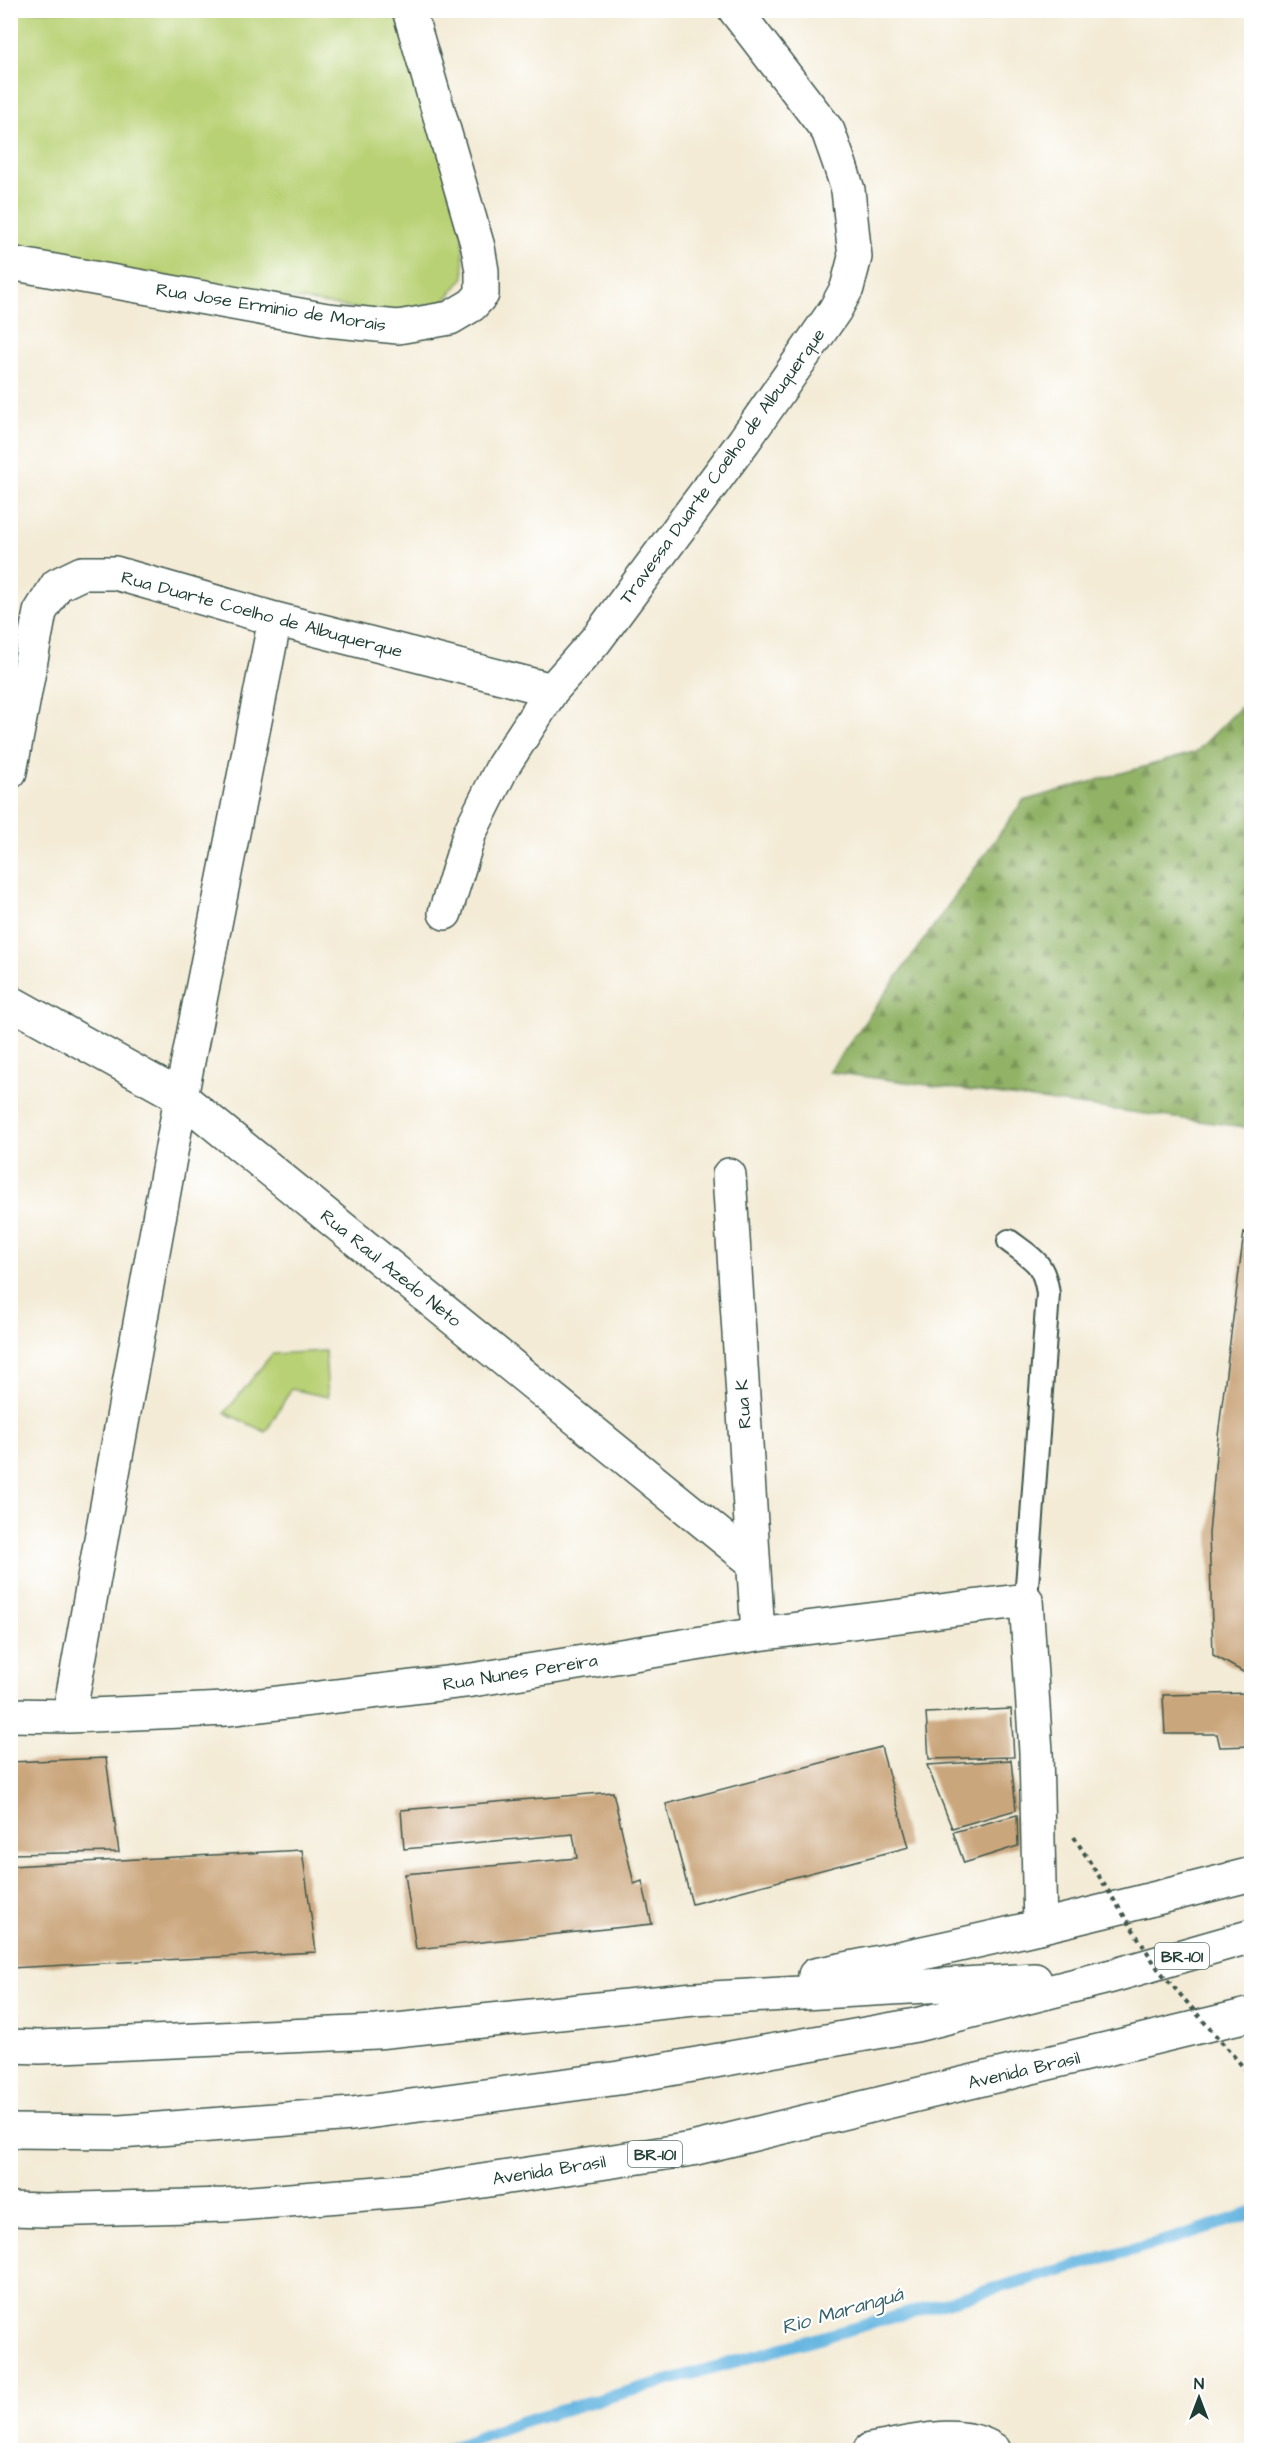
<svg xmlns="http://www.w3.org/2000/svg" width="1262" height="2461" font-family="'Architects Daughter',sans-serif">
<style>
.green{fill:#b9d175;stroke:#6c8754;stroke-width:1.5}
.forest{fill:url(#forest-firs);stroke:#58784d;stroke-width:1.5}
.lines{fill:none;stroke-linecap:round;stroke-linejoin:round}
.stream{stroke:#66b6e1;stroke-width:12}
.building{fill:#caa67c}
.service-casing{stroke:#3f574c;stroke-width:26}
.minor-casing{stroke:#3f574c;stroke-width:36}
.motorway-casing{stroke:#3f574c;stroke-width:36}
.service{stroke:#fff;stroke-width:22}
.minor{stroke:#fff;stroke-width:33}
.motorway{stroke:#fff;stroke-width:33}
.path-bridge{stroke:#3f574c;stroke-width:4;stroke-dasharray:4.5 4.5;stroke-linecap:butt}
.labels{text-anchor:middle;stroke-width:4.5;stroke-linejoin:round;paint-order:stroke}
.shield{fill:#fff;stroke:#627771;stroke-width:1.5}
.shield-label{font-size:16px;font-weight:bold;fill:#1f3d34}
.street-label{font-size:18px;fill:#1f3d34;stroke:#fff}
.water-label{font-size:20px;font-style:italic;fill:#346168;stroke:#fff}
</style>
<defs>
<pattern id="forest-firs" width="22" height="20" patternUnits="userSpaceOnUse" patternTransform="scale(1.5)"><rect width="22" height="20" fill="#92b366"/><path d="M5 1l3.5 6h-7zM16 11l3.5 6h-7z" fill="#779355"/></pattern>
</defs>
<rect width="100%" height="100%" fill="#fff"/>
<filter id="ink" filterUnits="userSpaceOnUse"><feTurbulence type="fractalNoise" baseFrequency=".0167" numOctaves="2"/><feDisplacementMap in="SourceGraphic" scale="12" xChannelSelector="R" yChannelSelector="G"/><feConvolveMatrix kernelMatrix="1 2 1 2 8 2 1 2 1" color-interpolation-filters="sRGB"/></filter>
<filter id="wash" filterUnits="userSpaceOnUse"><feTurbulence type="fractalNoise" baseFrequency=".008" numOctaves="4" result="noise"/><feDisplacementMap in="SourceGraphic" scale="24" xChannelSelector="R" yChannelSelector="G"/><feGaussianBlur stdDeviation="1.35" result="paint"/><feColorMatrix in="noise" values="0 0 0 0 0 0 0 0 0 0 0 0 0 0 0 0 0 1.4 0 .05"/><feComposite in="paint" operator="in"/></filter>
<g filter="url(#wash)">
<rect width="100%" height="100%" fill="#f3ebd6"/>
<path class="green" d="M17,11H395L462,222L464,277L444,302L383,313L11,252L10,22Z
M325,1351L328,1397L291,1389L266,1432L225,1413L272,1354Z"/>
<path class="forest" d="M1251,697V1128L829,1072L1023,801L1196,752Z"/>
<g class="lines">
<path class="stream" d="M446,2450L520,2422L1171,2239L1252,2213"/>
</g>
<g id="blocks">
<path class="building" d="M1244,1232L1252,1236V1677L1213,1655L1209,1534L1217,1444Z
M1252,1693V1746L1220,1747L1217,1734H1165L1163,1695Z
M1011,1709L1014,1757L929,1759L926,1713Z
M881,1747L909,1847L692,1904L666,1804Z
M106,1758L119,1852L10,1854V1762Z
M1011,1760L1016,1810L952,1828L927,1765Z
M613,1792L634,1884L642,1881L652,1924L416,1949L405,1874L577,1858L573,1834L404,1849L401,1810Z
M1017,1815L1018,1846L964,1863L953,1832Z
M302,1850L316,1952L10,1968V1866Z"/>
</g>
</g>
<g filter="url(#ink)">
<use href="#blocks" fill-opacity="0" stroke="#3f574c" stroke-width="1.5"/>
<g class="lines">
<defs>
<path id="service" d="M1009,1241C1033,1259 1044,1262 1048,1294L1026,1600"/>
<path id="minor" d="M10,263L327,320L398,327L450,318L472,305L482,294V271L478,247L409,10
M10,772L40,612L57,585L82,573H115L275,619L552,690
M445,913L470,832L503,766L552,690L596,640L744,441L835,310L847,288L855,257L848,190L839,162L828,131L735,10
M10,1002L181,1097L753,1562
M729,1175L758,1634
M10,1715L69,1716L226,1709L472,1680L758,1634L1026,1600L1036,1752L1040,1927
M69,1716L181,1097L275,619
M870,2450C909,2444 959,2427 994,2450"/>
<path id="motorway" d="M815,1975C962,1947 1107,1911 1252,1874
M10,2046L40,2047L377,2032L694,1999L1035,1980
M10,2131L120,2132L352,2114L619,2078L916,2025L1112,1976L1252,1936
M10,2209L45,2210L225,2205L430,2189L692,2149L1252,2014"/>
</defs>
<use href="#service" class="service-casing"/>
<use href="#minor" class="minor-casing"/>
<use href="#motorway" class="motorway-casing"/>
<use href="#service" class="service"/>
<use href="#minor" class="minor"/>
<use href="#motorway" class="motorway"/>
<path class="path-bridge" d="M1074,1837L1158,1969L1245,2069L1252,2071"/>
</g>
</g>
<g class="labels">
<g class="shield">
<rect x="1155" y="1943" width="54" height="26" rx="4.5"/>
<rect x="628" y="2141" width="54" height="26" rx="4.5"/>
</g>
<g class="shield-label">
<text x="1182" y="1962">BR-101</text>
<text x="655" y="2160">BR-101</text>
</g>
<g class="street-label">
<text transform="translate(271 307) rotate(9)" y="6">Rua Jose Erminio de Morais</text>
<text transform="translate(722 466) rotate(-54)" y="6">Travessa Duarte Coelho de Albuquerque</text>
<text transform="translate(262 614) rotate(15)" y="6">Rua Duarte Coelho de Albuquerque</text>
<text transform="translate(391 1268) rotate(39)" y="6">Rua Raul Azedo Neto</text>
<text transform="translate(743 1404) rotate(-94)" y="6">Rua K</text>
<text transform="translate(520 1672) rotate(-9)" y="6">Rua Nunes Pereira</text>
<text transform="translate(1024 2070) rotate(-13)" y="6">Avenida Brasil</text>
<text transform="translate(549 2170) rotate(-9)" y="6">Avenida Brasil</text>
</g>
<g class="water-label">
<text transform="translate(842 2310) rotate(-16)" y="7">Rio Maranguá</text>
</g>
</g>
<rect width="1262" height="2461" fill="none" stroke="#fff" stroke-width="36"/>
<g transform="translate(1199 2398)" stroke="#ffffff" stroke-width="4.5" paint-order="stroke">
<path d="M0-4.5L10 22L0 15L-10 22Z" fill="#1f3d34"/>
<text y="-9" font-size="16" font-weight="bold" text-anchor="middle" fill="#1f3d34">N</text>
</g>
</svg>
